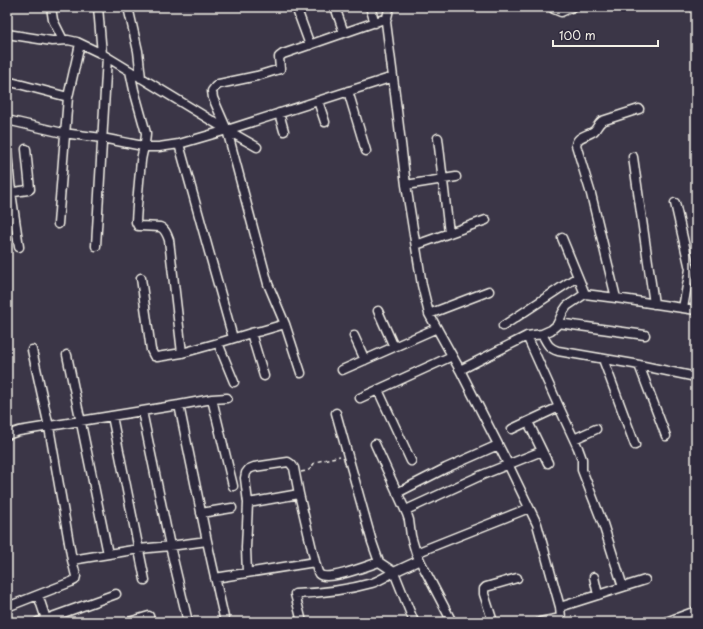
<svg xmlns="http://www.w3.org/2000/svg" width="703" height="629" font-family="'Playpen Sans',sans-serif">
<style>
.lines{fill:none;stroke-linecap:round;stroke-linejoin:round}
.minor-casing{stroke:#f4f1e8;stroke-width:11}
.path{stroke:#f4f1e8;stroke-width:1.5;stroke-dasharray:4 3;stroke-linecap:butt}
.minor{stroke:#2f2a3d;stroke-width:8}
</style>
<rect width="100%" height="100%" fill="#3b3647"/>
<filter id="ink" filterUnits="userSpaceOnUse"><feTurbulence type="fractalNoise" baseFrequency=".025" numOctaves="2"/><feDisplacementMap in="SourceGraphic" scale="8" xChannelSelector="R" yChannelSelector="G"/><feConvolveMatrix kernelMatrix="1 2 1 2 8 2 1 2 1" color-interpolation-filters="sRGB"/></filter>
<g filter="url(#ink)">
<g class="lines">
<defs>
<path id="minor" d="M51,7L53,20L63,40
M98,7L102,54
M128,7L138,51L141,78
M296,7L310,45
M335,7L344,33
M370,7L375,23
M391,7L389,9L386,22L393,77L406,185L422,285L429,314L460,370L508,464L537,524L560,607L561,618L563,622
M552,7L554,9L561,12L572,7
M7,34L52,41L68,40L77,42L102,54L227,130L257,147
M130,71L134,90L146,133C146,143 142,152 141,161C139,181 137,202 136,222L138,226H140L160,227C165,229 167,234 169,240L182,353
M7,81L68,97
M348,91L366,151
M318,101L325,122
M279,113L284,131
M7,120L63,133L102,138L148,147H159L179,144L227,130L393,77
M438,138L449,233
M179,144L233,338
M7,153L11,192L19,247
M633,157L654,304
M406,185L456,177
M7,193L28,190L30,189L26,149
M675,203L690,269L683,308
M58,224L68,97L80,44
M562,238L585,294
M416,245L486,220
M96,246L107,57
M141,278L151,350L154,356L157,357L182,353L218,343L251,333L261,331L285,324L268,284L227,130L213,98L212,91L215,87L219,84L257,76L280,69L279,57L283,54L387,18
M616,298L591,194L576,145C577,136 587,136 594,131C597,128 598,124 602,121L639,109
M378,311L394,347
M429,314L489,291
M558,323L645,335
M285,324L301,373
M503,326L577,277
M251,333L264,376
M542,334C547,343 548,348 558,351L634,364L696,377
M354,336L365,360
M218,343L234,382
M67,355L108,554
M603,359L635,445
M639,365L666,436
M342,370L437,328
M460,370L527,336L542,334L551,330L557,325L563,312L567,306L585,294L616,298L696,310
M378,390L411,461
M360,398L452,356
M212,399L233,486
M179,405L212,399L227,398
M559,407L578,448L582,459V470L603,524L623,587
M142,411L170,546L188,622
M112,416L145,580
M528,422L548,463
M512,429L559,407L527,336
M7,435L19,431L179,405L207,541L225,622
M574,439L596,429
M375,444L407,514L409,520L411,536L416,553L452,622
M397,493L446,468L498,445
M248,503L299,494L315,562
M406,510L482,475L542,451
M201,513L232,508
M416,553L529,508
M72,560L139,549L170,546L207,541
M247,573L246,548L248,503L245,478L246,473L249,469L254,467L288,462L291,464L294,468L299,494
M594,577L598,595
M215,578L315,562C316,565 317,571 319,574C327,582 369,565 379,562
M38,595L46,619
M7,607L71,582L75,580L76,576L72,560L49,427L32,350
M560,607L645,580
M38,622L116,594
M129,622L149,616L150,622
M302,622L295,594C321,593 347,590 372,583C379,581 387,576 394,572L379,562L372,542L336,413
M414,622L394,572L420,560
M493,622L484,594V589L486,587L517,578
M540,622L561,618
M666,622L696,611"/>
</defs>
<use href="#minor" class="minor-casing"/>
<path class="path" d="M301,472C312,470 309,470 315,462L340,456"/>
<use href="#minor" class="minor"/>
</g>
</g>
<rect width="703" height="629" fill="none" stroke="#2f2a3d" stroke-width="24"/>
<rect x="12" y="12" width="679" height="605" fill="none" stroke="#f4f1e8" stroke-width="1.5" filter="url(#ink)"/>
<path d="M553 40v6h105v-6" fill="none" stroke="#f4f1e8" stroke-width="2"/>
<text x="559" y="40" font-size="12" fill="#f4f1e8" stroke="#2f2a3d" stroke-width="3" paint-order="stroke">100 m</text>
</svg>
